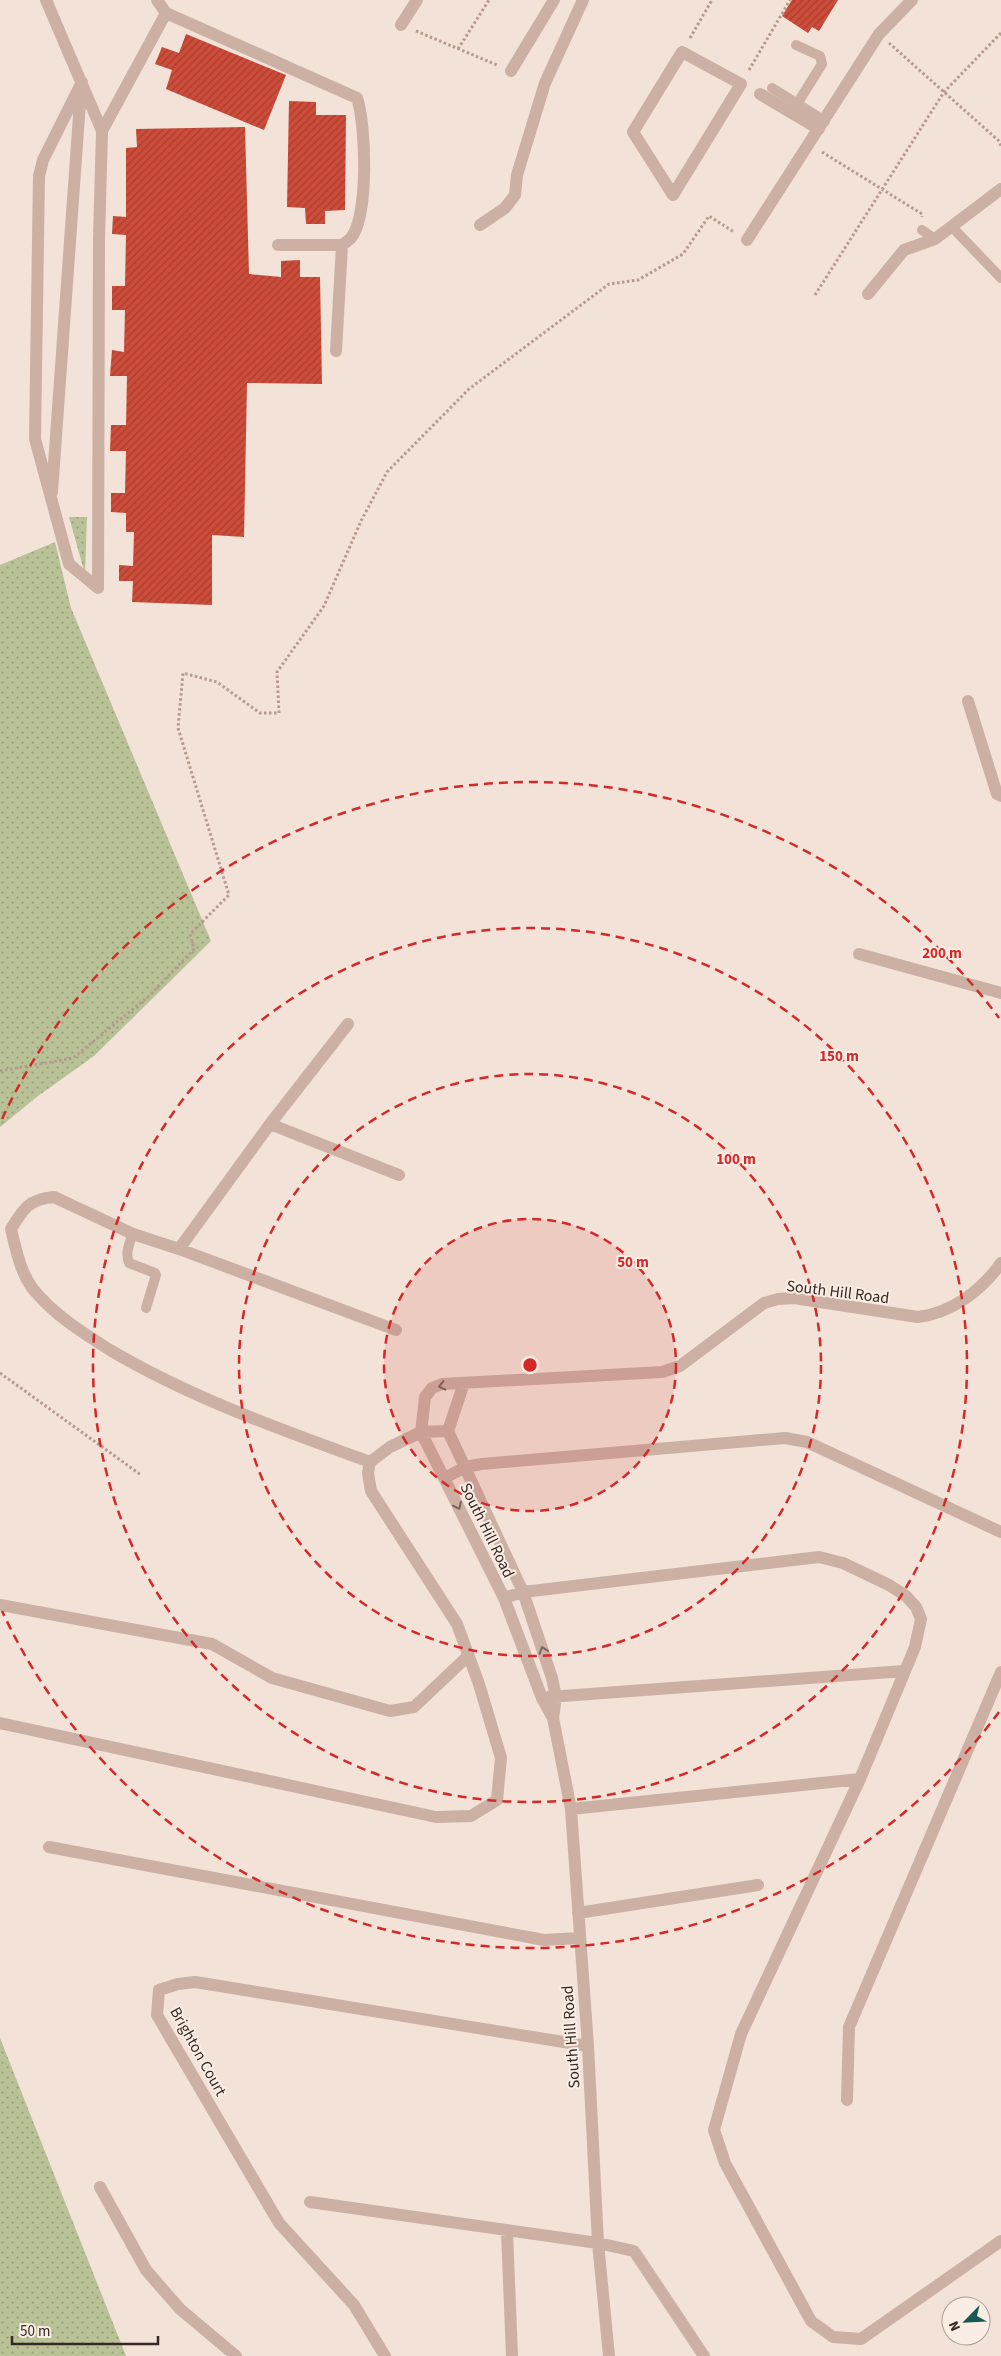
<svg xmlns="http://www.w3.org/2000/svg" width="1001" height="2356" font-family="'Source Sans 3',sans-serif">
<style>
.grass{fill:url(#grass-dots)}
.building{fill:url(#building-hatch)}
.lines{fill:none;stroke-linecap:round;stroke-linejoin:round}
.path{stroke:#b79a8d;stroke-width:3;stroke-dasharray:2.5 2.5;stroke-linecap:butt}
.lane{stroke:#cbb0a3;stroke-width:10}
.street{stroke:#cbb0a3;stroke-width:12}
.oneway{stroke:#78655e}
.ring{fill:none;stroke:#d62828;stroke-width:2.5;stroke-dasharray:9 6}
.labels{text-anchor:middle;stroke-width:4;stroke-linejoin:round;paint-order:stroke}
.street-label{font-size:16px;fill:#352825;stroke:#faede3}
.centre{fill:#d62828;stroke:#faede3;stroke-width:2.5}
.ring-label{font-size:15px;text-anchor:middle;font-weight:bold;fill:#d62828;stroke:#faede3;stroke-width:4;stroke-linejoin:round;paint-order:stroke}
</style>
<defs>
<pattern id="grass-dots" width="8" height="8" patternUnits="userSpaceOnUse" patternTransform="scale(1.25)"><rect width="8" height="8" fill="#b9c297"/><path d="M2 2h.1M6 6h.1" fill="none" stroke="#979e7b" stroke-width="1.8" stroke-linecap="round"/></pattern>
<pattern id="building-hatch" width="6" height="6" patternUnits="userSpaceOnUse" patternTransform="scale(1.25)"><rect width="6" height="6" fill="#cd4c3a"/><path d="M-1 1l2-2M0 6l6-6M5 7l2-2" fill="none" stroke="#a73f31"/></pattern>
</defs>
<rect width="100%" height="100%" fill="#f2e2d7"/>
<path class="grass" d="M69,517H87L85,574Z
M55,542L71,608L211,941L94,1056L38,1096L0,1127V565Z
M0,2038L126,2356H0Z"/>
<path class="building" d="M792,0H838L819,31L812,27L808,33L782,16Z
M186,34L286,75L264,130L166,89L172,70L155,64L162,47L179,53Z
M289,101L316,102V115H346L345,210L325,211V224H306L305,208L287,207Z
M245,127L249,274L281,277V261L300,260V277H320L322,384L247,383L244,537L212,535V605L132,602L133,581H119V565L133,566L134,532H126V513L111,512V493H125L126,451H110L111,425H126L127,376H110L112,350L124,352L125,310H112V286H125L126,235L112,234L113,216L126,217V148L137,147L136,129Z"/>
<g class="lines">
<path class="path" d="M416,31L497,65
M690,38L712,0
M889,43L999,141L1001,146
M458,49L489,0
M749,70L790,0
M822,152L922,214V217
M815,295L944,92L1001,33
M0,1071L73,1058L149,996L194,949L190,934L229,895L178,728L183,673L217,682L260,713H279L277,672L324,606L361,521L387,472L469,389L609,284L638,280L683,254L709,216L734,232
M0,1373L141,1475"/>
<path class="lane" d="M796,45L820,56L822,64L797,104
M772,88L825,121
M952,227L1001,278
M922,230L935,239
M133,1234C129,1244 125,1253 129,1263L155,1273L156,1275L146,1308"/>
<path class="street" d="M46,0L102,131L99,239L98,588
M166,13L357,98C366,124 369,216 351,238C348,241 345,243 342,245H278
M401,25L417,0
M682,52L741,84L673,195L633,132Z
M511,71L554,0
M82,82L43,160L39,176L35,439L69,564L98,588
M760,94L819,129
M102,131L166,13L157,0
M480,225L505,208L515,195L517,175L545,83L583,0
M747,240L879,34L912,0
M868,294L904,250L935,239L1001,189
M336,351L342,245
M52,492L81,88
M968,701L997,794L1001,796
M859,954L1001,993
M270,1124L399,1175
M179,1249L270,1124L348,1024
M396,1330L179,1249L133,1234L54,1197C29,1199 23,1209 11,1229C16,1249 20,1272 33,1289C54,1315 83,1333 110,1350C191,1398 282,1430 370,1462L390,1447L421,1432L448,1431
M464,1383L448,1431L523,1592L552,1678L556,1697L553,1718L571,1809L588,2046L598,2243L609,2356
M445,1478L465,1467L482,1464L785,1438L807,1442L1001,1532
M504,1598L523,1592L819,1557L843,1563L889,1585L906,1596L916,1607L921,1619L915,1647L860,1779L741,2034L714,2130L725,2163L811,2321L833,2337L861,2339L1001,2241
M0,1605L212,1644L272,1678L390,1711L414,1707L468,1656
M549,1697L904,1671
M553,1718L542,1698L504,1598L421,1432L425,1397L432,1388L442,1384L662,1372L680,1366L764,1303L778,1299L794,1298L918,1317C952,1313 982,1290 1001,1263
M0,1723L436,1817L471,1816L497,1800L501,1758L479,1684L457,1624L371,1491L368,1473L370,1462
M571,1809L860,1779
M49,1847L544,1940L580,1938
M578,1913L758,1885
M847,2100L849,2027L1001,1672
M100,2187L146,2270L180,2309L236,2356
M310,2202L598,2243L634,2251L704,2356
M507,2232L512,2356
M385,2356L354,2305L279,2223L157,2015L159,1990L178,1984L195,1982L588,2046"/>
</g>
<defs><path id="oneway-chevron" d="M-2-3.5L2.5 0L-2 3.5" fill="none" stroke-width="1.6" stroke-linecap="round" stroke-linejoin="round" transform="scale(1.25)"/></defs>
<g class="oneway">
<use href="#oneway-chevron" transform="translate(442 1386) rotate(167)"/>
<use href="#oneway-chevron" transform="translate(458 1506) rotate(64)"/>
<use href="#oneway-chevron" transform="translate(543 1650) rotate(-109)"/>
</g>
<circle cx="530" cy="1365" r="146" fill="#d62828" fill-opacity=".12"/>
<g class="ring">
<circle cx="530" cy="1365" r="146"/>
<circle cx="530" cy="1365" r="291"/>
<circle cx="530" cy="1365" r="437"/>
<path d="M999 1712A583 583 0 0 1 2 1611M2 1119A583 583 0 0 1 999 1018"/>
</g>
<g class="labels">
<g class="street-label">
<text transform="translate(838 1291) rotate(7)" y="6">South Hill Road</text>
<text transform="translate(488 1530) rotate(64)" y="6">South Hill Road</text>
<text transform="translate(570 2037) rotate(-94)" y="6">South Hill Road</text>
<text transform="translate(199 2051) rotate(61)" y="6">Brighton Court</text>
</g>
</g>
<circle cx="530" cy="1365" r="8" class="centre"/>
<g class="ring-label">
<text x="942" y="958">200 m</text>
<text x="839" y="1061">150 m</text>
<text x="736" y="1164">100 m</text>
<text x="633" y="1267">50 m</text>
</g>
<g transform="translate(966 2321) rotate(246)"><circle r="24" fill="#faede3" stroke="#ab9e97"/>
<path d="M0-4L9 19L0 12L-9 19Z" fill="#195955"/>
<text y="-8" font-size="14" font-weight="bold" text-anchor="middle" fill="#352825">N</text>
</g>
<path d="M12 2336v8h146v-8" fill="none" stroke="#352825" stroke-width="2.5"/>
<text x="20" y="2336" font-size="15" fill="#352825" stroke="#faede3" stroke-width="4" paint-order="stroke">50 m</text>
</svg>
